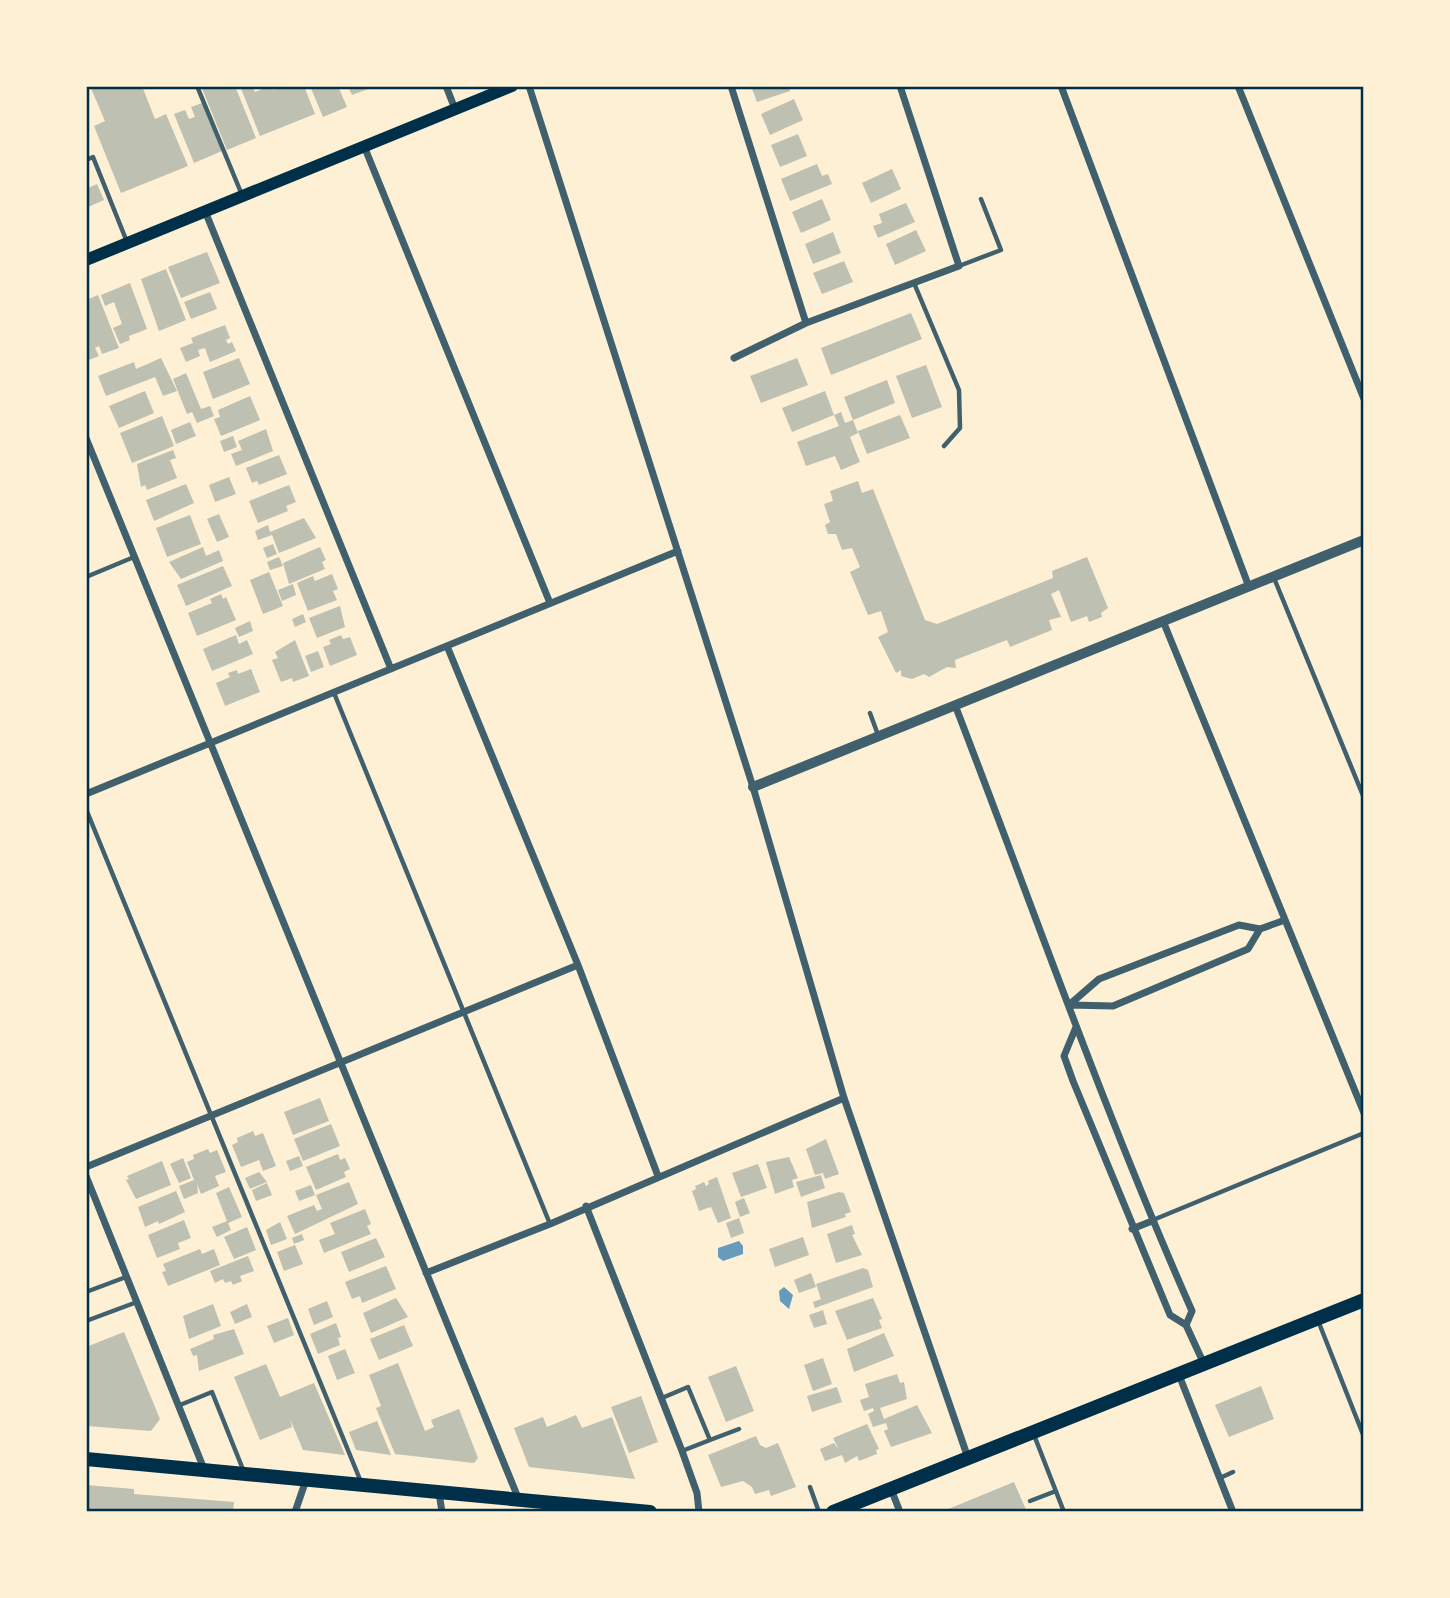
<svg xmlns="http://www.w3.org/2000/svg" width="1450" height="1598" font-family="Manrope,sans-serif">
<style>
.water{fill:#669bbc}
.building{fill:#bec0b2}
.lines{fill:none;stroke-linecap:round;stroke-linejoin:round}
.service{stroke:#3f606c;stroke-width:4.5}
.minor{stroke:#3f606c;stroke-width:7}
.tertiary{stroke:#3f606c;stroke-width:10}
.secondary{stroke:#003049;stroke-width:12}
.primary{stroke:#003049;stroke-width:14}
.neatline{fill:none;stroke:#003049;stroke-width:2.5}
</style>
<rect width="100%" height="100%" fill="#fdf0d5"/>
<path class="water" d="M739,1241L743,1246V1254L723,1261L718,1257V1248Z
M784,1287L793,1295L789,1309L780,1301L779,1291Z"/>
<path class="building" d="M90,86H142L155,119L166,114L188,166L121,193L94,126L105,121Z
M201,86H235L256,138L227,150Z
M240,86H252L255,92L262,89L261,86H272L275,93L273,86H304L315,114L260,136Z
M310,86H338L347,107L323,117Z
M348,86H376L352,95Z
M751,86H789L790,91L757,102Z
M794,99L803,120L770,135L761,114Z
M202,103L222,151L194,163L174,114L185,110L189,119L195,117L191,107Z
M798,134L807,156L780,167L771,145Z
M817,164L822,176L828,174L832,184L790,201L781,179Z
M892,169L901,189L871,203L862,183Z
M97,184L104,200L86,208V189Z
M822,199L831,220L801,233L792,212Z
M906,203L915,222L878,238L873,226L882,223L879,214Z
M916,230L926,251L895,265L886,244Z
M833,232L841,253L813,264L805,244Z
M207,252L220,283L181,298L168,267Z
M844,261L853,282L822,294L813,273Z
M166,269L186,320L159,331L141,279Z
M130,283L147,329L129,336L130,340L120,344L113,328L122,324L114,302L105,306L101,295Z
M210,292L217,309L191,319L184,302Z
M98,295L119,348L102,354L99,346L95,348L99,356L86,361V300Z
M911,313L922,339L831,375L821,348Z
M225,325L230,338L226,340L228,344L232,342L236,351L210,362L205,348L198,350L200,356L186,362L180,348L193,343L191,338Z
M161,358L177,391L163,396L155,377L106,396L98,376L134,362L136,369Z
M239,358L250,384L213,399L203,372Z
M797,358L808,385L761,403L750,376Z
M926,365L942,407L912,418L896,376Z
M186,373L201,409L210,406L214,416L197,423L192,412L187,414L173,379Z
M887,380L895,403L853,420L844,397Z
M145,391L154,413L119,428L109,406Z
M825,391L834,415L792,432L782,408Z
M250,396L260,420L221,436L214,419L220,417L218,410Z
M841,412L845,423L853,420L858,433L850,437L860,462L841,470L835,456L806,466L797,442L839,426L834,415Z
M900,415L910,438L867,454L858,431Z
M162,416L174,446L132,463L120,433Z
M190,422L196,436L176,444L171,430Z
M266,429L273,451L236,466L231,454L242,450L238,441Z
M233,436L237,447L224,452L220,441Z
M173,450L176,458L170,460L177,478L147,490L145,485L141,487L137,464Z
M279,455L287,474L259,485L257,481L252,483L246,468Z
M229,477L236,494L215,502L209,485Z
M858,481L862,493L873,489L925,620L937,624L1053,578L1052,571L1087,557L1108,608L1101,613L1102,617L1089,622L1087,616L1071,622L1059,590L1051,594L1061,617L1049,620L1052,630L1010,647L1007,640L955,660L956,668L947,667L929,677L924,674L912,679L901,676V670L896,673L878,637L888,632L881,611L868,615L850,572L860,567L852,548L842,550L836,534H828L825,525L830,522L824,504L833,501L830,491Z
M186,484L194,503L154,521L146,500Z
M289,485L296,502L286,506L288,511L258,523L249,501Z
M219,514L229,537L217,542L207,519Z
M190,515L201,544L167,557L156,528Z
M304,518L316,538L279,553L272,535L258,540L255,531L268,525L270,532Z
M273,544L277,554L267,558L263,548Z
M203,547L206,556L219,550L223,561L181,579L169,562Z
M320,547L326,560L322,562L325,569L289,584L283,563Z
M279,557L283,566L270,570L267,562Z
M223,566L232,586L186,606L177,585Z
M269,572L283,606L263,614L250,580Z
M332,574L338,589L333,591L337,600L308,611L297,583L313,576L315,581Z
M293,584L296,595L282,601L278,590Z
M221,594L223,599L226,597L236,620L197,636L188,613L212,603L210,599Z
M340,606L345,627L317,638L309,618Z
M303,614L306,622L295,627L292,619Z
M250,621L253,631L239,637L235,628Z
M236,635L239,644L247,640L253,654L212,671L203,649Z
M341,635L343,639L350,637L357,655L330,666L323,647L331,644L329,640Z
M295,640L309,676L293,682L292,678L281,682L272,660L278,658L275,652Z
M318,651L324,667L311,672L305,656Z
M251,669L260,692L225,706L216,683L230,677L228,673L237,670L238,674Z
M320,1098L329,1121L293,1135L284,1112Z
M331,1124L340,1146L303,1161L294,1139Z
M253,1131L255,1136L263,1133L276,1166L263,1171L259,1160L241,1167L232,1145L238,1142L237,1138Z
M826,1139L839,1174L825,1179L823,1173L815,1175L806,1149Z
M208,1149L210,1153L217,1150L226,1172L215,1176L219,1186L201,1194L197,1184L198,1193L184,1199L179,1186L194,1180L187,1162L194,1159L193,1155Z
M338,1154L340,1160L345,1158L350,1169L344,1172L346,1177L316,1190L306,1167Z
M299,1156L303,1166L290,1171L286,1161Z
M789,1157L798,1178L792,1180L794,1187L775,1194L766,1162Z
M183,1158L191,1178L179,1183L170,1164Z
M162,1161L171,1185L136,1199L126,1180L129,1179L127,1176Z
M758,1164L767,1188L741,1197L732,1173Z
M259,1172L267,1182L250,1189L245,1178Z
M821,1175L825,1188L801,1197L796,1182Z
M717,1177L731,1218L718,1223L711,1207L699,1211L692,1191L696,1189L695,1186L704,1182L706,1186L709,1184L708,1181Z
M349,1182L358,1204L295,1234L287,1216L314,1205L317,1211L322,1209L316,1195Z
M267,1183L272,1195L256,1201L252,1190Z
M311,1185L315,1195L299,1201L295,1191Z
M229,1187L242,1217L228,1223L231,1230L217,1237L212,1227L227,1221L216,1193Z
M176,1191L185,1212L159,1224L158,1221L145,1227L138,1207Z
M839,1192L844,1193L851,1212L845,1214L846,1217L812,1228L807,1202Z
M744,1198L750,1213L740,1217L735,1202Z
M365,1209L371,1224L367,1226L371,1234L324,1253L319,1240L335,1234L330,1223Z
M739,1218L744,1233L731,1238L726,1223Z
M184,1220L191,1238L178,1243L180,1249L157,1258L148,1235Z
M280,1222L287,1239L271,1245L266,1230Z
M852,1225L855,1234L852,1235L862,1255L836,1263L827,1234Z
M247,1227L256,1250L234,1259L224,1237Z
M302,1234L304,1240L294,1244L292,1238Z
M803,1237L809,1255L775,1267L769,1249Z
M376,1238L385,1257L349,1272L341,1252Z
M295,1245L303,1264L284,1271L277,1252Z
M200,1249L202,1254L214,1249L220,1265L168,1286L162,1272L166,1271L163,1264Z
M248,1256L254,1271L240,1276L242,1281L233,1285L231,1281L225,1283L223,1279L215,1283L210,1271Z
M386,1266L396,1289L362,1303L360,1296L352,1299L345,1282Z
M863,1268L868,1270L873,1287L815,1308L813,1302L821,1299L816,1284Z
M811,1273L816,1287L799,1293L794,1280Z
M396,1298L408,1317L371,1333L363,1313Z
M873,1298L882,1319L879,1320L882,1328L847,1340L835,1311Z
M327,1301L333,1317L314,1325L308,1309Z
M213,1304L221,1326L189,1339L183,1316Z
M247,1304L252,1317L235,1324L230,1312Z
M823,1310L827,1324L814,1328L809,1315Z
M288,1318L294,1335L274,1343L267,1326Z
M336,1323L341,1337L338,1338L340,1345L318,1354L310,1334Z
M404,1325L413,1346L379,1360L370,1339Z
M234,1329L244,1354L199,1371L197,1355L193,1356L190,1349L214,1339L213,1335Z
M124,1332L160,1419L151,1431L87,1426L86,1422V1347Z
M884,1333L894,1356L854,1372L847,1349Z
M345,1349L355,1373L337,1380L328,1356Z
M823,1358L832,1384L813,1391L804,1365Z
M398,1363L425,1431L434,1427L431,1420L459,1409L478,1458L474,1463L395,1454L376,1408L381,1406L369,1375Z
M266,1364L280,1397L314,1383L345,1455L303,1450L290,1419L292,1427L260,1440L234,1377Z
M736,1366L754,1411L726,1422L708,1377Z
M897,1374L900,1383L904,1382L907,1399L880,1408L884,1419L917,1405L932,1433L891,1447L884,1431L888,1429L886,1423L873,1427L868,1414L874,1411L873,1408L864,1411L860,1400L869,1397L865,1384Z
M1261,1386L1274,1419L1229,1437L1215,1405Z
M837,1387L842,1402L812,1412L807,1396Z
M641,1396L658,1442L629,1453L611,1407Z
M576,1415L582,1428L612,1417L635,1479L529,1467L514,1428L543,1417L547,1427Z
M377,1421L391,1455L356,1450L349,1432Z
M867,1424L879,1449L876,1450L877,1454L859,1461L857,1456L845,1463L842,1455L825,1461L820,1449L834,1443L839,1450L833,1438Z
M756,1436L760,1445L766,1448L778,1443L796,1487L771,1496L769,1490L755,1494L752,1487L743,1481L721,1487L708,1455Z
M1014,1482L1027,1512H941Z
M86,1485L134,1489V1494L234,1502L233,1512H86Z"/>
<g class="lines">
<path class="service" d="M197,86L242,195
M86,160L93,157L127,242
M959,266L1001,250L981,199
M914,283L959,390L960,428L944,446
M86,577L134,557
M1274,578L1364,798
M334,693L550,1224
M870,713L878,735
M86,809L361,1482
M1153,1220L1364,1133
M86,1292L126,1277
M86,1321L137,1302
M1319,1323L1364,1437
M662,1398L688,1387L710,1440L739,1429
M180,1405L212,1392L244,1472
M1034,1435L1064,1512
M682,1451L710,1440
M1220,1478L1233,1472
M810,1487L819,1512
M1030,1501L1056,1491"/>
<path class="minor" d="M446,86L455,109
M529,86L753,787L844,1098L968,1458
M731,86L806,323
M1061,86L1249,587
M1238,86L1364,399
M364,146L550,603
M205,211L391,669
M734,358L806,323L959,266L900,86
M86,438L519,1500
M1163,621L1364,1113
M447,646L578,965L658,1176
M955,705C1033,907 1104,1112 1192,1311L1186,1325
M86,794L678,551
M1069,1005L1099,979L1239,925L1260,929L1285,920
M1070,1005L1113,1006L1248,949L1260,929
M1076,1027L1064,1056L1073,1081L1170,1315L1186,1325L1204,1364
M86,1167L578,965
M86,1176L204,1469
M586,1206L682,1451L697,1493L699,1512
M1132,1229L1152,1221
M426,1273L550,1224L844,1098
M1179,1375L1233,1512
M891,1489L900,1512
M439,1493L442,1512
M295,1512L306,1480"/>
<path class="tertiary" d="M753,787L1364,540"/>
<path class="secondary" d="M86,260L512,86"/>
<path class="primary" d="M86,1459L650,1512
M833,1512L1364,1300"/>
</g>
<rect width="1450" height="1598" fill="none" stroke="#fdf0d5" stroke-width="175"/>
<rect x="88" y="88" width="1274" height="1422" class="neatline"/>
</svg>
